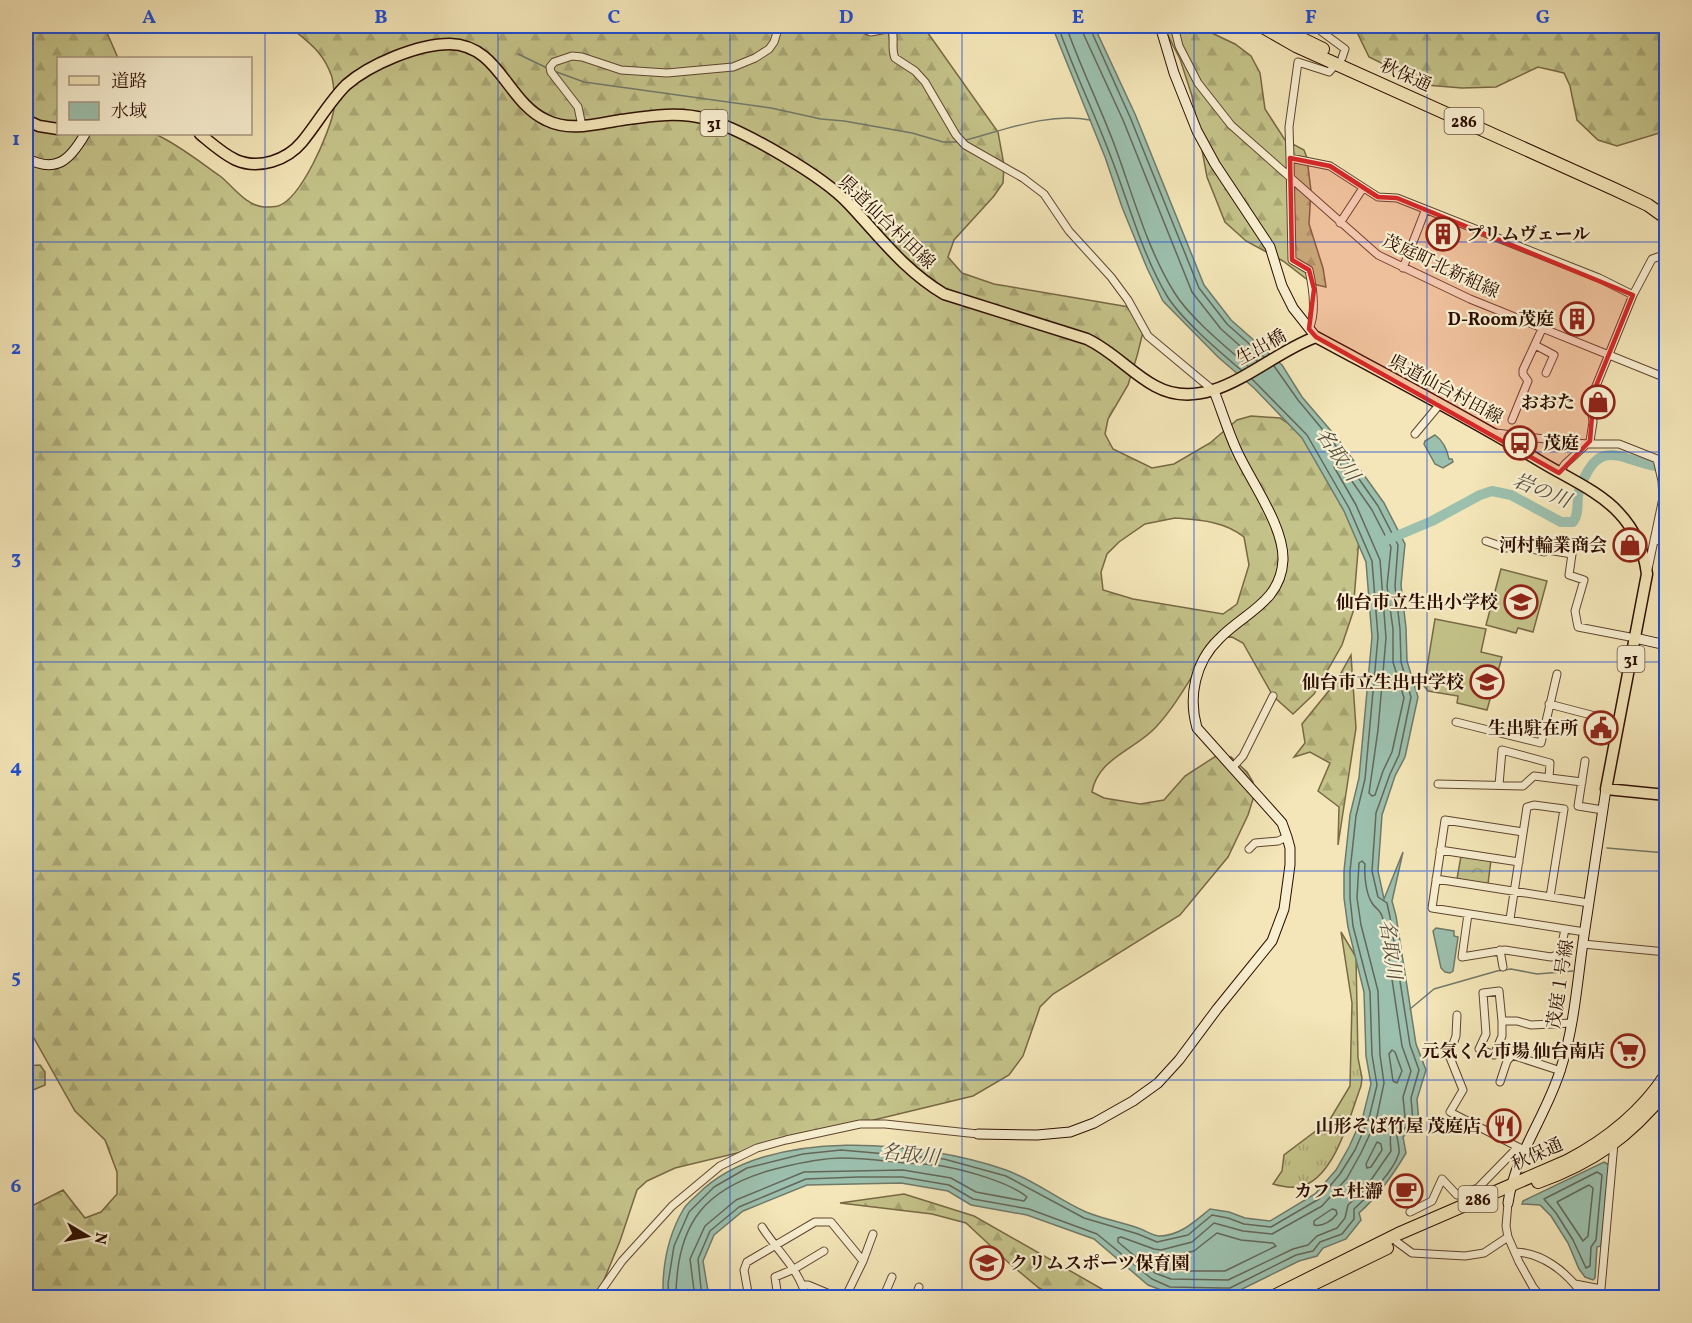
<svg xmlns="http://www.w3.org/2000/svg" width="1692" height="1323" font-family="Vollkorn,'Noto Serif JP',serif">
<style>
.grass{fill:url(#grass-tufts);stroke:#786845;stroke-width:1.5}
.forest{fill:url(#forest-firs);stroke:#786845;stroke-width:1.5;fill-rule:evenodd}
.cemetery{fill:url(#cemetery-stones);stroke:#786845;stroke-width:1.5}
.park{fill:url(#park-crowns);stroke:#786845;stroke-width:1.5}
.pitch{fill:#c4c389;stroke:#786845;stroke-width:1.5}
.water{fill:#9cc0ae;stroke:#707969;stroke-width:1.5}
.lines{fill:none;stroke-linecap:round;stroke-linejoin:round}
.shore{stroke:#646758;stroke-width:1.5}
.stream{stroke:#707969;stroke-width:1.5}
.river{stroke:#9cc0ae;stroke-width:10}
.street-casing{stroke:#5f442f;stroke-width:9}
.secondary-casing{stroke:#2d0e01;stroke-width:11}
.primary-casing{stroke:#2d0e01;stroke-width:13}
.highway-casing{stroke:#2d0e01;stroke-width:14}
.street{stroke:#f8efd1;stroke-width:7}
.secondary{stroke:#f8efd1;stroke-width:9}
.primary{stroke:#f4e6b8;stroke-width:10}
.highway{stroke:#f4e6b8;stroke-width:12}
.marked{fill:#d62828;fill-opacity:0.2;stroke:#d62828;stroke-width:4.5;stroke-linejoin:round}
.grid{fill:none;stroke:#1d4ed8;stroke-width:1.5;stroke-opacity:0.55}
.labels{text-anchor:middle;stroke-width:4.5;stroke-linejoin:round;paint-order:stroke}
.shield{fill:#f8efd1;stroke:#6a523f;stroke-width:1.5}
.shield-label{font-size:16px;font-weight:bold;fill:#2d0e01}
.street-label{font-size:18px;fill:#2d0e01;stroke:#f8efd1}
.poi-label{font-size:18px;font-weight:bold;fill:#2d0e01;stroke:#f8efd1;text-anchor:end}
.water-label{font-size:20px;font-style:italic;fill:#544c3e;stroke:#f8efd1}
.neatline{fill:none;stroke:#1d4ed8;stroke-width:2}
.grid-label{font-size:20px;text-anchor:middle;font-weight:bold;fill:#1d4ed8}
</style>
<defs>
<pattern id="grass-tufts" width="24" height="20" patternUnits="userSpaceOnUse" patternTransform="scale(1.5)"><rect width="24" height="20" fill="#c4c389"/><path d="M3 7l-1-3M5 7V3M7 7l1-3M15 17l-1-3M17 17v-4M19 17l1-3" fill="none" stroke="#a9a674"/></pattern>
<pattern id="forest-firs" width="22" height="20" patternUnits="userSpaceOnUse" patternTransform="scale(1.5)"><rect width="22" height="20" fill="#c4c389"/><path d="M5 1l3.5 6h-7zM16 11l3.5 6h-7z" fill="#a9a674"/></pattern>
<pattern id="cemetery-stones" width="16" height="16" patternUnits="userSpaceOnUse" patternTransform="scale(1.5)"><rect width="16" height="16" fill="#c4c389"/><path d="M2 7V4a2 2 0 0 1 4 0v3zM10 15v-3a2 2 0 0 1 4 0v3z" fill="#a9a674"/></pattern>
<pattern id="park-crowns" width="20" height="18" patternUnits="userSpaceOnUse" patternTransform="scale(1.5)"><rect width="20" height="18" fill="#c4c389"/><path d="M2 6a3 3 0 1 1 6 0M12 15a3 3 0 1 1 6 0" fill="none" stroke="#a9a674"/></pattern>
</defs>
<rect width="100%" height="100%" fill="#f4e6b8"/>
<filter id="stains"><feTurbulence type="fractalNoise" baseFrequency=".00333" numOctaves="4"/><feColorMatrix values="0 0 0 0 .2 0 0 0 0 .09 0 0 0 0 .02 0 0 0 .5 -.17"/></filter>
<radialGradient id="worn" r=".72"><stop offset=".6" stop-color="#630" stop-opacity="0"/><stop offset="1" stop-color="#630" stop-opacity=".3"/></radialGradient>
<path class="grass" d="M1341,932L1356,957L1358,1058L1362,1078L1361,1086C1350,1115 1336,1173 1305,1185C1294,1189 1283,1187 1273,1184L1282,1171L1284,1155L1329,1121L1350,1086L1352,1003Z"/>
<path class="forest" d="M26,26H104L118,58H58V134H155C176,143 200,162 220,176C233,186 246,206 264,207C267,207 274,207 278,206C301,199 330,132 334,109C335,101 334,86 332,77C323,51 309,43 289,26H923L998,132L1004,165L1003,183L994,196L954,240L948,257L962,273L994,284L1129,307L1140,314L1144,328L1137,356L1128,385L1108,419L1105,434L1113,449L1152,468L1174,464L1210,443L1237,420L1251,416L1280,418L1305,435L1361,514L1353,612L1342,645L1314,694L1293,714L1273,696L1243,643L1232,637L1217,638C1196,667 1180,701 1156,727C1135,750 1098,758 1092,792L1104,798L1140,804L1164,800L1185,776L1216,756L1231,757L1247,772L1253,782L1254,796L1248,815L1228,857L1180,915L1053,994L1040,1007L1023,1056L1009,1075L973,1096L675,1168L647,1181L637,1190L620,1241L597,1297H26V1209L63,1190L85,1218L101,1212L117,1194V1172L105,1140L75,1111L26,1024L32,968L26,901ZM1175,518C1200,520 1224,521 1244,537L1249,565L1237,604L1223,614L1133,599L1103,590L1101,572L1107,554L1119,542L1145,524Z
M1163,26H1197L1235,44L1251,56L1260,73L1265,109L1285,140L1304,150L1307,158L1311,191L1309,224L1323,268L1326,287L1313,284L1283,261L1246,241L1225,222L1207,177L1192,96L1180,59Z
M1354,26H1666V131L1617,146L1598,140L1577,120L1570,86L1564,73L1538,67L1496,87L1462,88L1426,85L1369,57Z
M1351,655L1356,728L1338,845L1339,807L1318,791L1330,763L1310,752L1294,757L1305,743L1302,724L1336,682Z
M904,1194L974,1216L1116,1297H1053L1055,1296L1039,1288L1010,1264L966,1223L932,1214L840,1203Z"/>
<path class="cemetery" d="M40,1065L45,1072V1085L26,1093V1066Z"/>
<path class="park" d="M1461,856L1491,860L1488,884L1457,879Z"/>
<path class="pitch" d="M1501,569L1547,581L1533,632L1518,628L1516,633L1486,625Z
M1435,619L1486,629L1481,652L1502,657L1487,710L1457,703L1458,696L1428,691L1424,686Z"/>
<path class="water" d="M1052,26H1094L1135,114L1204,285L1231,320L1282,365L1302,397L1338,439L1384,503L1405,544L1401,585L1406,628L1407,661L1418,697L1405,757L1395,776L1382,815L1378,871L1384,899L1403,852L1392,901L1396,916L1416,1044L1426,1070L1417,1099L1419,1124L1403,1137L1406,1153C1393,1175 1379,1195 1359,1213L1361,1220L1346,1239L1323,1248L1317,1256L1299,1261L1232,1294L1169,1293L1148,1285L1094,1239L1027,1215L971,1205L948,1191L901,1183L807,1185L743,1211L714,1235L703,1261L709,1297L663,1298C662,1268 668,1236 683,1210C686,1204 693,1199 698,1194C767,1125 922,1141 1006,1170C1034,1180 1059,1200 1086,1212C1103,1219 1121,1222 1138,1228C1145,1230 1153,1236 1159,1236C1180,1236 1195,1221 1210,1209L1229,1212L1245,1218L1270,1221L1315,1194L1336,1170L1349,1147L1363,1116L1371,1084L1366,1056L1364,992L1348,927L1344,898V871L1350,815L1359,778L1372,637L1366,562L1344,511L1302,438L1254,388L1218,357L1163,301L1147,268L1122,207L1105,157Z
M1435,435C1442,440 1447,449 1449,459H1452L1453,462L1443,468L1435,464L1424,444L1425,441Z
M1436,928L1454,931V936L1458,937L1453,971L1450,973L1445,972L1441,968L1433,931Z
M1604,1162L1609,1165L1601,1246L1597,1247L1595,1278L1593,1280L1585,1277L1579,1269L1568,1243L1551,1216L1540,1205L1522,1204L1523,1201Z"/>
<g class="lines">
<path class="shore" d="M1058,26C1073,69 1093,110 1109,152C1128,200 1141,252 1167,296C1181,319 1220,352 1241,370
M1066,26C1081,69 1102,110 1117,152C1134,199 1148,250 1174,292C1189,317 1226,347 1248,366
M1082,26L1083,33L1123,120L1192,292L1221,329L1257,361
M1089,26L1130,117L1199,288L1227,324L1264,357
M1336,463L1340,464L1372,510L1391,547L1387,586L1393,629V662L1404,698L1392,752L1383,771L1375,795L1372,796L1369,793L1378,730L1386,638L1380,560L1356,505L1334,467Z
M1362,861L1365,864C1364,875 1366,894 1372,903C1377,911 1380,908 1383,919L1402,1046L1411,1071L1403,1097L1405,1117C1390,1132 1389,1130 1391,1151L1364,1190L1348,1205L1345,1218L1337,1228L1317,1236L1308,1245L1293,1249L1228,1280L1171,1279L1155,1273L1118,1242V1238L1121,1237L1154,1249L1161,1250L1192,1242L1214,1223L1243,1231L1272,1234L1322,1206L1347,1178L1361,1153L1376,1121L1384,1083L1380,1055L1378,991L1361,925L1357,898L1359,863Z
M1392,1050L1395,1052L1402,1071L1397,1083L1393,1081L1389,1054Z
M1377,1142L1381,1144L1382,1150L1371,1167L1367,1168L1366,1164Z
M1597,1172L1602,1175L1596,1240L1591,1247L1590,1266L1586,1268L1573,1240L1556,1213L1544,1199Z
M1589,1185L1593,1188L1588,1236L1583,1241L1557,1202Z
M1332,1209L1336,1210L1337,1214C1332,1221 1322,1227 1314,1225V1221Z
M1217,1233L1241,1240L1273,1243L1276,1246L1225,1271H1174L1158,1263L1159,1259L1194,1251Z
M669,1298L668,1284L674,1246L689,1212L714,1187L747,1168L803,1154L841,1150L944,1159L1006,1176L1084,1218L1138,1234L1157,1242L1188,1235L1212,1215L1228,1218L1244,1224L1271,1227L1319,1199L1340,1174L1355,1150L1369,1118L1377,1085L1372,1055L1370,992L1353,926L1350,898V871L1356,816L1365,779L1378,637L1372,561L1349,508L1307,435L1252,379
M676,1298C676,1222 706,1186 779,1168C799,1163 820,1158 842,1158C863,1158 884,1161 906,1163C918,1164 930,1164 942,1166C965,1170 1009,1182 1027,1197L1024,1201L976,1192L951,1178L903,1170L804,1172L736,1200L705,1226L690,1259L695,1298
M702,1298L698,1259L710,1231L739,1207L806,1179L858,1177H902L949,1185L973,1199L1029,1209L1097,1234L1152,1279L1170,1287L1222,1288H1230L1296,1255L1313,1251L1320,1242L1342,1234L1354,1219V1209C1369,1195 1393,1173 1399,1153C1400,1148 1397,1141 1397,1135L1413,1121L1411,1098L1419,1070L1410,1045L1390,917L1387,903L1378,897L1372,871L1376,813L1390,774L1399,755L1411,697L1401,662L1400,629L1395,586L1398,545L1378,506L1333,442L1298,400L1274,366"/>
<path class="stream" d="M518,54L547,68
M554,71L584,82L771,108L821,119L844,121L912,133L943,142H958
M966,140C1005,130 1049,112 1090,120
M1607,848L1666,853
M1410,1009L1434,989L1497,971L1511,969L1537,974L1573,971"/>
<path class="river" d="M1387,540L1432,521L1480,495L1492,491L1511,495L1561,522H1573C1580,513 1576,501 1579,491C1600,430 1623,464 1666,468"/>
<defs>
<path id="street" d="M856,26L871,32L892,28
M889,26C897,35 890,47 895,58L915,71L925,82L956,135L965,145L1023,178L1044,194L1069,231L1111,277L1128,300L1148,336L1214,391
M1174,26L1179,46L1198,83L1231,125L1378,255L1470,299L1666,378
M1314,26L1345,49L1342,58
M582,126L578,107L551,72L550,67L554,62L572,56L582,57L621,70L667,73L733,67L755,58L769,49L774,42L779,26
M1290,158L1289,127L1298,62L1329,72L1336,64
M1340,223L1363,188
M1403,268L1425,211
M1309,329C1317,312 1313,288 1309,270L1292,260L1290,158L1330,166L1378,197L1397,198L1599,278L1633,295L1652,259L1666,254
M1535,345L1554,355L1546,373
M1512,420L1528,381L1523,374V370L1542,329
M1496,433L1586,444H1619L1657,459L1662,481L1663,498L1648,569
M1415,434L1440,404
M1559,473L1565,464L1590,441L1593,422L1591,405L1594,391L1633,295
M1654,540L1666,541
M1486,541L1506,548L1508,543L1544,552L1548,550L1572,554L1569,575L1584,580L1575,611L1578,627L1635,638
M1549,704L1618,722
M1456,722L1541,743L1557,674
M1585,761L1578,806L1603,810
M1232,768L1243,756L1273,696
M1438,784L1523,786L1534,776L1582,782
M1499,785L1502,750L1550,763L1549,778
M1523,832L1445,820L1432,908L1585,932
M1249,849L1255,843L1278,841L1287,837
M1440,850L1519,862
M1436,879L1589,903
M1468,914L1462,957L1505,950L1551,957L1560,954L1565,929
M1510,919L1527,807L1534,805L1564,809L1550,897
M1583,944L1666,952
M1500,950L1503,967
M1457,1015L1456,1036L1449,1055L1463,1090L1450,1112L1518,1147
M1502,1021L1499,991L1483,993L1486,1034L1479,1049L1494,1055L1502,1036V1021H1517L1531,1025L1572,1023
M1500,1082L1507,1061L1512,1055L1561,1071
M1508,1203L1506,1226L1508,1237L1519,1262L1533,1287L1542,1298
M1410,1212L1432,1201L1442,1179L1457,1195L1478,1188L1518,1147L1520,1148
M762,1227C777,1251 801,1271 806,1298
M1397,1242L1412,1253L1465,1256L1484,1253L1508,1237
M1516,1252C1542,1253 1565,1271 1580,1291L1615,1298
M1575,1284L1601,1289L1614,1143
M804,1285H808L839,1298
M596,1298L622,1261L672,1206L720,1166L757,1148L786,1140L860,1124H885L978,1134
M749,1298L744,1270L747,1262L815,1222H831L863,1261
M778,1298L775,1277L794,1269L824,1251
M845,1298L863,1261L873,1234
M883,1298L892,1277
M915,1298L919,1287"/>
<path id="secondary" d="M1160,26L1174,73L1197,131L1215,164L1270,247L1282,286L1293,308L1316,337
M26,158C56,174 70,160 85,134
M1635,638L1666,645
M978,1134L1037,1135L1070,1132L1094,1123L1133,1101L1158,1083L1179,1060L1217,1009L1272,941L1284,909L1290,865V848L1287,837L1282,823L1197,728C1188,697 1195,662 1219,639C1244,613 1281,602 1283,560C1284,526 1251,482 1237,451C1228,432 1222,411 1214,391
M1508,1203C1515,1154 1547,1115 1561,1068C1574,1027 1577,984 1583,942C1591,891 1598,840 1606,789"/>
<path id="primary" d="M26,120L39,126L58,129
M200,134C211,143 223,154 236,160C259,170 287,160 302,142C317,124 329,102 346,85C370,64 418,44 450,44C499,45 507,102 546,120C570,132 596,124 621,120C649,116 679,111 706,119C744,130 823,176 849,204C881,238 904,270 944,294L1087,339C1114,352 1131,373 1155,386C1211,417 1266,354 1316,337C1392,378 1469,418 1543,463C1568,478 1600,492 1619,513C1635,530 1644,551 1647,574L1606,789L1666,795"/>
<path id="highway" d="M1261,26L1296,46L1614,189L1648,205L1666,218
M1282,29L1323,49
M1538,1182C1593,1162 1629,1137 1666,1091
M1303,1289L1387,1248
M1270,1298L1398,1234L1567,1161C1607,1140 1641,1113 1666,1075"/>
</defs>
<use href="#street" class="street-casing"/>
<use href="#secondary" class="secondary-casing"/>
<use href="#primary" class="primary-casing"/>
<use href="#highway" class="highway-casing"/>
<use href="#street" class="street"/>
<use href="#secondary" class="secondary"/>
<use href="#primary" class="primary"/>
<use href="#highway" class="highway"/>
</g>
<path class="marked" d="M1290,158L1330,166L1378,197L1397,198L1633,295L1594,391L1590,441L1559,473L1316,337L1309,329L1314,289L1309,270L1292,260Z"/>
<path class="grid" d="M265,26V1298M498,26V1298M730,26V1298M962,26V1298M1194,26V1298M1427,26V1298M26,242H1666M26,452H1666M26,662H1666M26,871H1666M26,1080H1666"/>
<defs>
<symbol id="building-ring" viewBox="-11 -11 22 22"><circle r="9.5" fill="#f8efd1" stroke="#8f2418" stroke-width="1.5"/><path d="M-4-6H4V6H1V3H-1V6H-4ZM-2.5-4.3h1.7v1.8h-1.7ZM.8-4.3h1.7v1.8H.8ZM-2.5-1h1.7V.8h-1.7ZM.8-1h1.7V.8H.8Z" fill="#8f2418"/></symbol>
<symbol id="shop-ring" viewBox="-11 -11 22 22"><circle r="9.5" fill="#f8efd1" stroke="#8f2418" stroke-width="1.5"/><path d="M-5-2.5h2.3a2.7 3.5 0 0 1 5.4 0H5L5.5 6h-11ZM-1.5-2.5h3a1.5 2.3 0 0 0-3 0Z" fill="#8f2418"/></symbol>
<symbol id="bus-ring" viewBox="-11 -11 22 22"><circle r="9.5" fill="#f8efd1" stroke="#8f2418" stroke-width="1.5"/><path d="M-5-6H5V4H4V6H2V4H-2V6H-4V4H-5ZM-3.5-4V0h7V-4ZM-3.5 1.2v1.5H-2V1.2ZM2 1.2v1.5H3.5V1.2Z" fill="#8f2418"/></symbol>
<symbol id="school-ring" viewBox="-11 -11 22 22"><circle r="9.5" fill="#f8efd1" stroke="#8f2418" stroke-width="1.5"/><path d="M0-5L7-2L0 1L-7-2ZM-4 1L0 2.5L4 1V4Q0 6-4 4Z" fill="#8f2418"/></symbol>
<symbol id="civic-ring" viewBox="-11 -11 22 22"><circle r="9.5" fill="#f8efd1" stroke="#8f2418" stroke-width="1.5"/><path d="M-.6-6.5H3V-4.5H.6V-3L4-1V1h2V6H-6V1h2V-1L-.6-3ZM-1.2 2.5V6h2.4V2.5Z" fill="#8f2418"/></symbol>
<symbol id="supermarket-ring" viewBox="-11 -11 22 22"><circle r="9.5" fill="#f8efd1" stroke="#8f2418" stroke-width="1.5"/><path d="M-6-5.5h2.5l.6 2H6L4.5 2H-2.5L-4.4-4H-6ZM-1.5 3.2a1.3 1.3 0 1 0 .1 0ZM3 3.2a1.3 1.3 0 1 0 .1 0Z" fill="#8f2418"/></symbol>
<symbol id="restaurant-ring" viewBox="-11 -11 22 22"><circle r="9.5" fill="#f8efd1" stroke="#8f2418" stroke-width="1.5"/><path d="M-5-6h1v4h1v-4h1v4h1v-4h1v5L-1.5 .5V6h-2V.5L-5-1ZM5-6V6H3V1.5H1.5Q1.5-4 5-6Z" fill="#8f2418"/></symbol>
<symbol id="cafe-ring" viewBox="-11 -11 22 22"><circle r="9.5" fill="#f8efd1" stroke="#8f2418" stroke-width="1.5"/><path d="M-5.5-4.5H6V0H3Q3 3.5 0 3.5H-2.5Q-5.5 3.5-5.5 0ZM3-3.2v2h1.7v-2ZM-6 4.5H4V6H-6Z" fill="#8f2418"/></symbol>
</defs>
<g fill-rule="evenodd">
<use href="#building-ring" x="1424" y="215" width="38" height="38"/>
<use href="#building-ring" x="1558" y="300" width="38" height="38"/>
<use href="#shop-ring" x="1579" y="383" width="38" height="38"/>
<use href="#bus-ring" x="1501" y="424" width="38" height="38"/>
<use href="#shop-ring" x="1611" y="526" width="38" height="38"/>
<use href="#school-ring" x="1502" y="583" width="38" height="38"/>
<use href="#school-ring" x="1468" y="663" width="38" height="38"/>
<use href="#civic-ring" x="1582" y="709" width="38" height="38"/>
<use href="#supermarket-ring" x="1609" y="1032" width="38" height="38"/>
<use href="#restaurant-ring" x="1485" y="1107" width="38" height="38"/>
<use href="#cafe-ring" x="1387" y="1172" width="38" height="38"/>
<use href="#school-ring" x="968" y="1244" width="38" height="38"/>
</g>
<g class="labels">
<g class="shield">
<rect x="1444.5" y="108" width="39" height="26" rx="4.5"/>
<rect x="700.5" y="110" width="27" height="26" rx="4.5"/>
<rect x="1617.5" y="646" width="27" height="26" rx="4.5"/>
<rect x="1458.5" y="1186" width="39" height="26" rx="4.5"/>
</g>
<g class="shield-label">
<text x="1464" y="127">286</text>
<text x="714" y="129">31</text>
<text x="1631" y="665">31</text>
<text x="1478" y="1205">286</text>
</g>
<g class="street-label">
<text transform="translate(1406 75) rotate(24)" y="6">秋保通</text>
<text transform="translate(887 222) rotate(44)" y="6">県道仙台村田線</text>
<text transform="translate(1441 266) rotate(25)" y="6">茂庭町北新組線</text>
<text transform="translate(1261 347) rotate(-29)" y="6">生出橋</text>
<text transform="translate(1446 389) rotate(28)" y="6">県道仙台村田線</text>
<text transform="translate(1560 984) rotate(-81)" y="6">茂庭１号線</text>
<text transform="translate(1537 1154) rotate(-24)" y="6">秋保通</text>
</g>
<g class="poi-label">
<text x="1466" y="240" text-anchor="start">プリムヴェール</text>
<text x="1554" y="325">D-Room茂庭</text>
<text x="1575" y="408">おおた</text>
<text x="1543" y="449" text-anchor="start">茂庭</text>
<text x="1607" y="551">河村輪業商会</text>
<text x="1498" y="608">仙台市立生出小学校</text>
<text x="1464" y="688">仙台市立生出中学校</text>
<text x="1578" y="734">生出駐在所</text>
<text x="1605" y="1057">元気くん市場 仙台南店</text>
<text x="1481" y="1132">山形そば竹屋 茂庭店</text>
<text x="1383" y="1197">カフェ杜瀞</text>
<text x="1010" y="1269" text-anchor="start">クリムスポーツ保育園</text>
</g>
<g class="water-label">
<text transform="translate(1338 454) rotate(55)" y="7">名取川</text>
<text transform="translate(1542 490) rotate(22)" y="7">岩の川</text>
<text transform="translate(1391 949) rotate(82)" y="7">名取川</text>
<text transform="translate(910 1154) rotate(6)" y="7">名取川</text>
</g>
</g>
<rect width="1692" height="1323" fill="none" stroke="#f4e6b8" stroke-width="66"/>
<rect x="57" y="57" width="195" height="78" fill="#f8efd1" stroke="#a7957e" stroke-width="1.5"/>
<rect x="69" y="76" width="30" height="9" fill="#f4e6b8" stroke="#a7957e" stroke-width="1.5"/>
<text x="111" y="87" font-size="18" fill="#2d0e01">道路</text>
<rect x="69" y="102" width="30" height="18" fill="#9cc0ae" stroke="#a7957e" stroke-width="1.5"/>
<text x="111" y="117" font-size="18" fill="#2d0e01">水域</text>
<g transform="translate(87 1236) rotate(100)" stroke="#f8efd1" stroke-width="4.5" paint-order="stroke">
<path d="M0-4.5L10 22L0 15L-10 22Z" fill="#2d0e01"/>
<text y="-9" font-size="16" font-weight="bold" text-anchor="middle" fill="#2d0e01">N</text>
</g>
<rect x="33" y="33" width="1626" height="1257" class="neatline"/>
<g class="grid-label">
<text x="149" y="23">A</text>
<text x="381" y="23">B</text>
<text x="614" y="23">C</text>
<text x="846" y="23">D</text>
<text x="1078" y="23">E</text>
<text x="1311" y="23">F</text>
<text x="1543" y="23">G</text>
<text x="16" y="145">1</text>
<text x="16" y="354">2</text>
<text x="16" y="564">3</text>
<text x="16" y="773">4</text>
<text x="16" y="983">5</text>
<text x="16" y="1192">6</text>
</g>
<rect width="100%" height="100%" filter="url(#stains)"/>
<rect width="100%" height="100%" fill="url(#worn)"/>
</svg>
